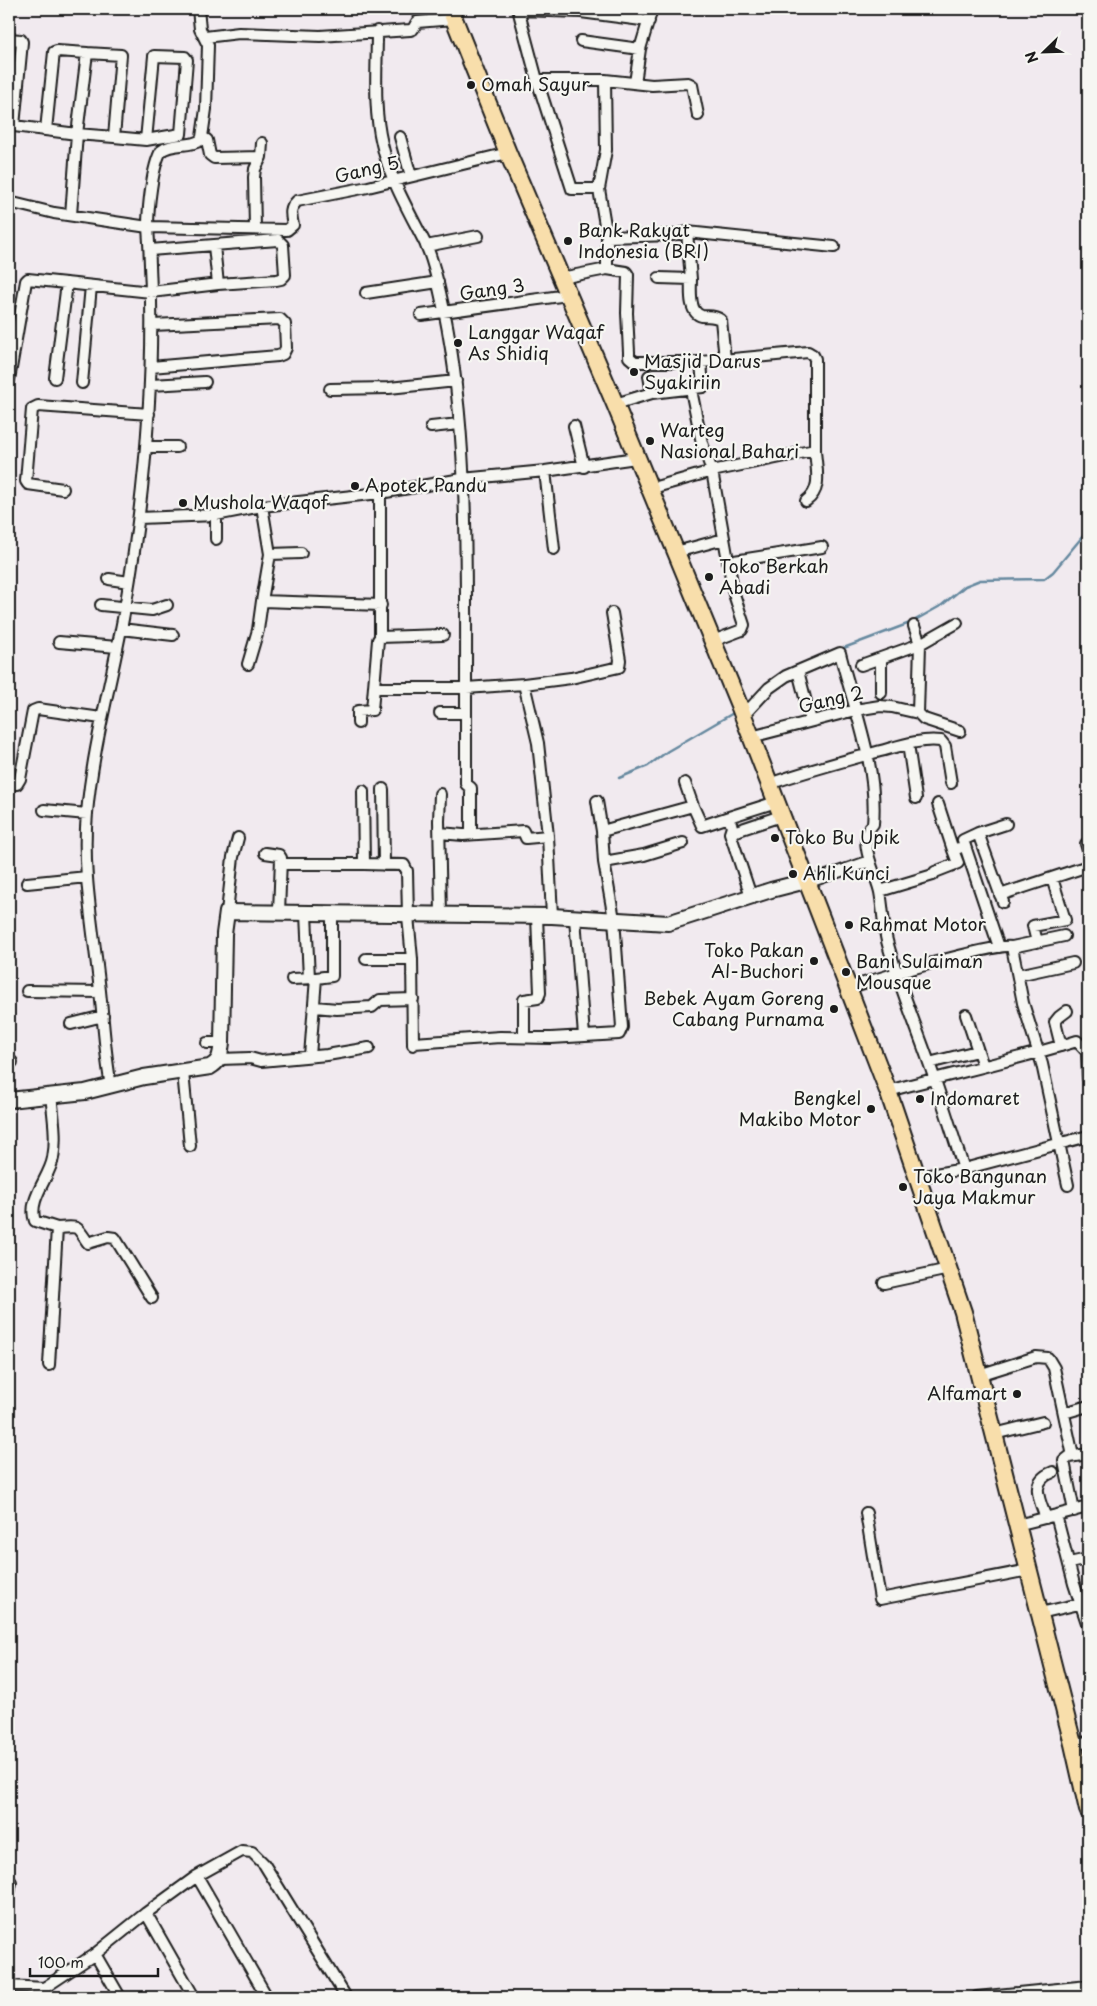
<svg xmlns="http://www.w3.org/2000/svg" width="1097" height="2006" font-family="'Playpen Sans',sans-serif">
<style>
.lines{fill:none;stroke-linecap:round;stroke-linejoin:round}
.stream{stroke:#66899f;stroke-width:2.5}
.street-casing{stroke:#1c1c1c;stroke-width:14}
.secondary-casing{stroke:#1c1c1c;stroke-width:18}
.primary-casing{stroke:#1c1c1c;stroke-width:20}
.street{stroke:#f6f6f2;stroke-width:10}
.secondary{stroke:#f6f6f2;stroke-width:14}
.primary{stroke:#f8deab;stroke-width:16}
.poi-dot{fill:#1c1c1c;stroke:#f6f6f2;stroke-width:2}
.labels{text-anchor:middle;stroke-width:4.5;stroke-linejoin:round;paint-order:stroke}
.poi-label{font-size:18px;fill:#1c1c1c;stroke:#f6f6f2;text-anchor:start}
.street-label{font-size:18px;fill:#1c1c1c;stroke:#f6f6f2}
</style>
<rect width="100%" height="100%" fill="#f1eaef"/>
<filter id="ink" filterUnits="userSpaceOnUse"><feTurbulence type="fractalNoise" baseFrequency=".02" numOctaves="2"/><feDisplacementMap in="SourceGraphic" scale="10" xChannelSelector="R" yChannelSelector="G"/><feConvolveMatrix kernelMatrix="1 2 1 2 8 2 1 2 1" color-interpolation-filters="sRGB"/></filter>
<g filter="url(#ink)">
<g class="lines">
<path class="stream" d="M841,649L910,623L942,605L965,586L980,580L1044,579L1053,572L1088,530
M619,778L648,766L668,751L735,712"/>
<defs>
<path id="street" d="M198,9L200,29L208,45L206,109L202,137L201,140C189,148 172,142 161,151C152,167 148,209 148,227L287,230L293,225C291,215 289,209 297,201L368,187L508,153
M518,9L537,80L572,189H599L607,237
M518,10L581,12L649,21
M377,31C377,69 373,107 382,144C390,180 410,213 426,245C435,264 439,289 444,310C469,431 466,565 466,688L524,684L538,743L548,836L552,916
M205,37L239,33L320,36L410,30L413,29L417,22L454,19
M9,39L21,40L22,42L14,126L77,134L87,53L57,51L54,52L46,130
M581,41L640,49
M537,80H605L652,85L688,83L692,85L698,115
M635,83L640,49L652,9
M114,137L146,140L154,56L185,57L187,60L181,134L146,140
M202,137L207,140L210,155L214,158L261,157
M400,137L411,176
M599,189L606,150L605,80
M9,202L54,213L148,227C157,354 147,482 125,608C113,677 93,744 87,813C82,867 92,921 98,974C103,1011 104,1049 111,1086
M71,215L77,134L114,137L121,55L87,53
M255,228L254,177L255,169L261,157L262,143
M214,246L218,284
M426,246L478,236
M607,269V237L673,235L687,232L834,247
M561,278L607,269L626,272L628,275L627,313L629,352V357L635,362H701L808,352L813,355L815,359V450L712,471L649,489
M659,278L691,279L687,232
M691,279C691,289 688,313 702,316C709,317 714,315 721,320L725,359
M366,293L438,282
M421,315L568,295
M151,367L278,356L283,354L286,348L285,324L280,319L153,325
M649,376L652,393
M55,378L67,283
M9,380L26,281L28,279L151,292L218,284L276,280L281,279L285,275L283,245L278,240L150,250
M82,383L91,286
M151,385L205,382
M330,389L389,388L456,381
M691,390L702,443L712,471L734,594L744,625L742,630L713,641
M615,404L652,393L703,387L701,362
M574,426L584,467
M431,427L459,424
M146,447H177
M545,471L554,549
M63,489L28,484L26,481L32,409L38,406L149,414
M380,493V637L443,635
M806,501C823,489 816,469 815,450
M262,506L270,554L262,601L381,605
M216,515V539
M139,518L216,515L262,506L380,493L462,479L545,471L636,458
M676,552L724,539
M270,554L301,553
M728,562L822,547
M109,579L129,582
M101,605L152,610L167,605
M914,626L920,644L957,623
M121,629L173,635
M59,642L117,647
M248,664L258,630L262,601
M861,665L920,644L918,713L924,719L960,731
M798,671L811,721
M524,684L571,678L619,667L620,660L612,613
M374,688H466V784L471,788V834
M881,693V658
M440,713H465
M743,716L769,688L786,676L840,653C854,709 878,767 873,824C856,840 876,873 880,892C883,908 883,925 887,941C898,982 914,1021 928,1060C941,1096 952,1133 964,1169
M358,723V711L372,710L378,640L380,637
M751,737L855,710L880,706L892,707L918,713
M908,744L916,798
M9,784H17L20,779L33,711L38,709L101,718
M769,784C803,772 837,763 873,753C894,748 919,738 941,741L945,746L951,783
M383,789L384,865
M363,791L364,864L404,865L407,871L408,916L412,959L413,1045
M440,794L439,821L441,914
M597,801L602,831
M938,804L953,850L959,848
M693,806L702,826L729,817L732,827L730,833L751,896
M44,810L87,814
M729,817L776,802
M440,833L463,835L523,831L526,838L548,836
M730,833L781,816
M978,833L1006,824
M1086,844L1088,850
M265,853L279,855L281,858L279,913
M604,862L644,855L683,843
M281,864H364
M806,881H812L870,861
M27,883L87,877
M880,891L933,875L935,872L958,863L953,850
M1000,895L1088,866
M227,912L233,857L238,838
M306,914L309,978
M575,918L584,1036
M1037,942L1033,926L1065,920L1052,878
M999,947L965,846L963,840L978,833L1003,902
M1012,947L1023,1003L1042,1064L1068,1185
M366,959H412
M1018,975L1073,963
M292,979L315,978
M848,988C870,981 1000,941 1012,947L1064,936
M27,991L100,992
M315,1007L337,1009L372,1007L380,1000L413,999
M966,1015L983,1066
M71,1024L103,1016
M524,1037V1000L538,998L540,993L537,916
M207,1043H222
M414,1043L500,1037L551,1038L619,1034L622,1027L614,919L604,862L602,831L693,806L685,783
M1061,1046L1055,1022L1059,1017L1067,1011
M1087,1052L1088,1078
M310,1056L316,978L332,976V915
M220,1059L250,1058L261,1061L327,1055L369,1048
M9,1062H12
M929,1063L977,1051
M183,1072L190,1146
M888,1091C951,1074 1015,1060 1077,1041L1088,1053
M918,1177L964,1169L1088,1136
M57,1228C80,1227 75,1224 88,1243L108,1237L115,1238L152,1298
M884,1283L949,1269
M49,1365L57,1228L35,1221C27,1200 50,1177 53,1158C57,1138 53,1115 51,1095
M979,1375L1036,1357L1048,1358L1054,1368L1073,1456
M1064,1413L1088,1406
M994,1434L1043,1422
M1074,1511L1064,1461L1069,1457L1088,1454
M866,1513L880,1599L1029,1570
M1056,1515L1074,1584L1088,1626
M1046,1518C1039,1499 1029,1481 1053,1472
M1017,1525L1088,1507
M1069,1563L1088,1559
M1040,1613L1088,1602
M1073,1744L1088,1742
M197,1876L267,1997
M9,1893L11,1882
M146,1913L194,1997
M95,1954L120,1997
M9,1986L44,1988L95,1954L146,1913L197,1876L242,1851L252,1852L264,1864L346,1997
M44,1988L48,1997
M977,1997L1088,1986"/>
<path id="secondary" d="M9,1100L85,1092L144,1077L210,1067C221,1061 220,1054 222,1043L224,934L227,912L552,916L668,923L771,890L806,881"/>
<path id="primary" d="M450,9L508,153L615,404L739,705L888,1091L963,1312L1073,1744L1088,1810"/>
</defs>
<use href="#street" class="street-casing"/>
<use href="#secondary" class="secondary-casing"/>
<use href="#primary" class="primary-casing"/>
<use href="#street" class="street"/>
<use href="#secondary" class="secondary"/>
<use href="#primary" class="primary"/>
</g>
</g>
<g class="poi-dot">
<circle cx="471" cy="85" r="5"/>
<circle cx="568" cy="241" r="5"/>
<circle cx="458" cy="343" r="5"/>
<circle cx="634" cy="372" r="5"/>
<circle cx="650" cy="441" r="5"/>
<circle cx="355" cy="486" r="5"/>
<circle cx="183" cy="503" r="5"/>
<circle cx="709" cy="577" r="5"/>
<circle cx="775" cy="838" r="5"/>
<circle cx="793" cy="874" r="5"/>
<circle cx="849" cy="925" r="5"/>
<circle cx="814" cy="961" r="5"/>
<circle cx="846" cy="972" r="5"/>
<circle cx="834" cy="1009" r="5"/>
<circle cx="920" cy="1099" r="5"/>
<circle cx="871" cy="1109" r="5"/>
<circle cx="903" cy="1187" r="5"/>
<circle cx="1017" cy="1394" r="5"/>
</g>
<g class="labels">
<g class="poi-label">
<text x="481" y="91">Omah Sayur</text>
<text x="578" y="237">Bank Rakyat<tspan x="578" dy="21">Indonesia (BRI)</tspan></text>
<text x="468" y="339">Langgar Waqaf<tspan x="468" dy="21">As Shidiq</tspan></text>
<text x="644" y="368">Masjid Darus<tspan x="644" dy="21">Syakiriin</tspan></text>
<text x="660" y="437">Warteg<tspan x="660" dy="21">Nasional Bahari</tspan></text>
<text x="365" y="492">Apotek Pandu</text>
<text x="193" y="509">Mushola Waqof</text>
<text x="719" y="573">Toko Berkah<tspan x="719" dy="21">Abadi</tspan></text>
<text x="785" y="844">Toko Bu Upik</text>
<text x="803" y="880">Ahli Kunci</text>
<text x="859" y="931">Rahmat Motor</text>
<text x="804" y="957" text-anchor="end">Toko Pakan<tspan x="804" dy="21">Al-Buchori</tspan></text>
<text x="856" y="968">Bani Sulaiman<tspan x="856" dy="21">Mousque</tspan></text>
<text x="824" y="1005" text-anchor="end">Bebek Ayam Goreng<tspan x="824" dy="21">Cabang Purnama</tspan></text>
<text x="861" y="1105" text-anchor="end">Bengkel<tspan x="861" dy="21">Makibo Motor</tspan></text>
<text x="930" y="1105">Indomaret</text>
<text x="913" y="1183">Toko Bangunan<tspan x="913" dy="21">Jaya Makmur</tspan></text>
<text x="1007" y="1400" text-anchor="end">Alfamart</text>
</g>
<g class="street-label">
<text transform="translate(367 170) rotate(-13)" y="6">Gang 5</text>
<text transform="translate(492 290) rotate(-8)" y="6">Gang 3</text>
<text transform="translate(831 700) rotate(-13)" y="6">Gang 2</text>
</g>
</g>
<rect width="1097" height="2006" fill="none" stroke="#f6f6f2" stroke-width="30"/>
<rect x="15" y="15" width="1067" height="1976" fill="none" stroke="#1c1c1c" stroke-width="2" filter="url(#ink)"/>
<g transform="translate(1044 52) rotate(247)" stroke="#f6f6f2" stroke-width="4" paint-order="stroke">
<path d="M0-4L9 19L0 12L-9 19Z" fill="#1c1c1c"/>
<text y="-8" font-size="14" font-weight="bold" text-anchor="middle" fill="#1c1c1c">N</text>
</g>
<path d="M30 1968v8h128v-8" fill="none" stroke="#1c1c1c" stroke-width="2.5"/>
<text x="38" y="1968" font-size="15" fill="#1c1c1c" stroke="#f6f6f2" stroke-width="4" paint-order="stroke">100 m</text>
</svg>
